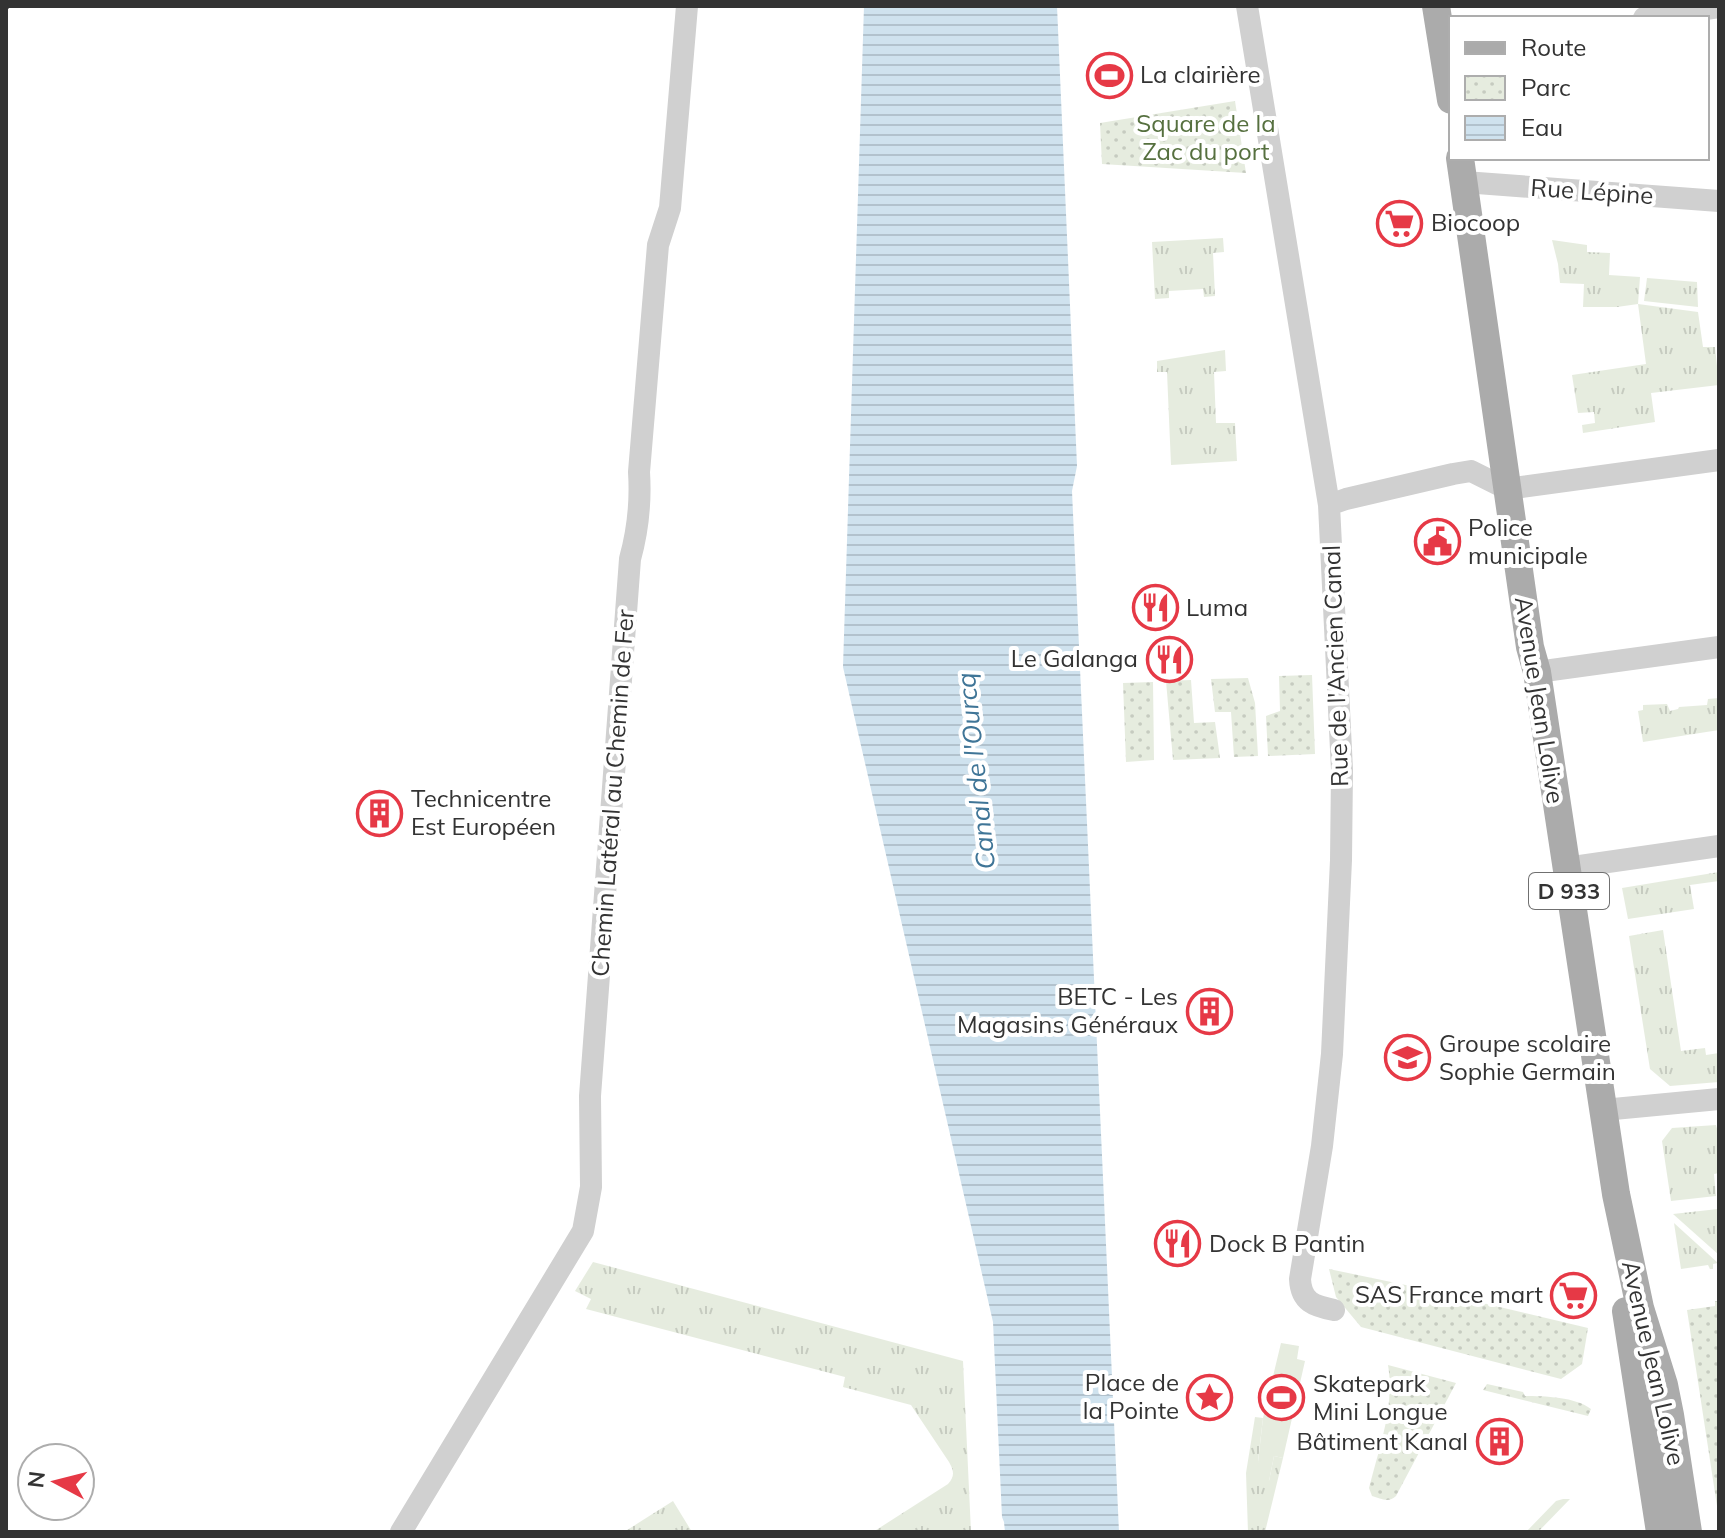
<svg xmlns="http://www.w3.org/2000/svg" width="1725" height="1538" font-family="Mulish,sans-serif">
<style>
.grass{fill:url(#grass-tufts)}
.park{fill:url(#park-dots)}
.pitch{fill:#e6ecdf}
.water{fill:url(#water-rules)}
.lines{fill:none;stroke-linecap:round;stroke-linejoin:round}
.minor{stroke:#d0d0d0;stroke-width:22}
.major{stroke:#ababab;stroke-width:28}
.rail{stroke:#888;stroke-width:6;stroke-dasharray:8 6;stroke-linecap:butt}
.labels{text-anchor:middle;stroke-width:8;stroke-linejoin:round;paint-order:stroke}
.shield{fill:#fff;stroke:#707070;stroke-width:2}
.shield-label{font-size:22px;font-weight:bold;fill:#333}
.poi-label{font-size:24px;fill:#333;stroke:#fff;text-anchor:start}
.park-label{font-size:24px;fill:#56703f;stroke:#fff}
.street-label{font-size:24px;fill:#333;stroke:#fff}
.water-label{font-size:26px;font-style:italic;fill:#3f7597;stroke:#fff}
</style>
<defs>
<pattern id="grass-tufts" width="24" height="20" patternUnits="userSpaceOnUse" patternTransform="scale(2)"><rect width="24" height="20" fill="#e6ecdf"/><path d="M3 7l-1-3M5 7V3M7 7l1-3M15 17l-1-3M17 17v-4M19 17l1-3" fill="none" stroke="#c6cbc0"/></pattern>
<pattern id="park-dots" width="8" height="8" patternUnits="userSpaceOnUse" patternTransform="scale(2)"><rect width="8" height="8" fill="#e6ecdf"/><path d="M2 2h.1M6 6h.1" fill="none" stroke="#c6cbc0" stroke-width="1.8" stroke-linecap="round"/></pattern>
<pattern id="water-rules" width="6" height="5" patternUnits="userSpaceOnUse" patternTransform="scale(2)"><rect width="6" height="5" fill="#cfe2ee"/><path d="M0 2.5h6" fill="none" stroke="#b2c2cd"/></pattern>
</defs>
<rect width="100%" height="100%" fill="#fff"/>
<path class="grass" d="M1223,238L1224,252L1213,253L1215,296L1204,297L1203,289L1169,291V298L1155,299L1152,242Z
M1552,240L1587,245V252L1610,253L1609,275L1640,277L1638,304L1698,312L1703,347H1715L1719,385L1651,393L1655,422L1583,433L1582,425L1595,423L1594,412L1578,413L1572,375L1646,364L1638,304L1617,307H1583L1584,284L1560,283L1558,264Z
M1647,278L1697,282L1698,307L1644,301Z
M1225,350L1226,371L1214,372L1216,423H1235L1237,461L1171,465L1167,372H1157V361Z
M1719,698V730L1643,742L1638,711L1643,710V705L1667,704L1670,711L1678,709L1679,707L1707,705L1708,699Z
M1719,872V881L1690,885L1694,909L1628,919L1622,888Z
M1663,930L1681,1051L1705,1048L1706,1055L1719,1053V1082L1670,1086L1650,1069L1629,936Z
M1716,1125L1719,1136V1173L1714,1174L1716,1196L1671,1201L1662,1141L1672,1128Z
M1718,1209L1719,1255L1673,1214Z
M1674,1223L1718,1263L1713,1264V1269H1710L1708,1265L1681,1269Z
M593,1262L963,1361L971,1532H873L948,1484C955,1476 954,1471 949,1462L911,1405L843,1387L845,1377L586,1309L591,1299L575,1291Z
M1255,1417L1263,1418L1258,1461L1269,1481L1274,1456L1283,1458L1265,1532H1248L1246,1473Z
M1563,1499H1570L1538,1532H1526L1556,1501Z
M673,1501L692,1532H624Z"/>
<path class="park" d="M1235,101L1246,173L1102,164L1100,123Z
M1312,675L1315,754L1268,756L1266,716L1280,711L1279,676Z
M1248,678L1255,703L1258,756L1234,757L1231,712H1215L1211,679Z
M1191,680L1194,723L1215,722L1220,758L1173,760L1166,681Z
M1153,682L1154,760L1126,762L1123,683Z
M1329,1269L1420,1288L1588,1328L1582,1364L1561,1379L1361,1327L1336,1297Z
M1715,1301H1718L1719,1306V1519L1687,1310L1715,1306Z
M1388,1365L1456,1383L1396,1496C1389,1503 1381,1499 1372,1496L1369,1488C1379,1448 1395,1407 1388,1365Z
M1487,1384L1523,1392L1525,1396C1544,1396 1576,1397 1591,1409L1588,1416L1483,1390Z"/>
<path class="pitch" d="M1281,1343L1299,1346L1297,1359L1305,1361L1283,1458L1274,1456L1269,1481L1266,1480L1258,1462L1263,1418Z"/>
<path class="water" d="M864,6H1057L1077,466L1072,491L1119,1532H1005L1004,1522L1002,1517L993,1322L843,667Z"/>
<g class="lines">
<path class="minor" d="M1247,6L1329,505L1342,770L1341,860L1332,1054L1322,1146L1300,1279C1301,1302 1314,1306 1334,1310
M1644,18L1719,7
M1464,182L1719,201
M1329,505L1346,499L1453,474L1471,471L1507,489L1719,460
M1537,672L1719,647
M1566,868L1719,846
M1603,1110L1719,1099
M401,1532L583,1231L591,1187L590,1096L630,559C638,530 641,503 639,472L658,245L670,208L687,6"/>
<path class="major" d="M1436,6L1451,100
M1460,158L1530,647L1537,672L1616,1194L1640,1308L1664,1385L1670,1415L1688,1532
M1626,1311L1660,1532"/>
<path class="rail" d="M6,9V6"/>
</g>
<defs>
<symbol id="stadium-ring" viewBox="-11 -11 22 22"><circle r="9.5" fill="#fff" stroke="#e63946" stroke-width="1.5"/><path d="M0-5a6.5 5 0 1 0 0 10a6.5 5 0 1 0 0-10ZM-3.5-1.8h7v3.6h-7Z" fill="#e63946"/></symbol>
<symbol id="supermarket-ring" viewBox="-11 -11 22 22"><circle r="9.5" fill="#fff" stroke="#e63946" stroke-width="1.5"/><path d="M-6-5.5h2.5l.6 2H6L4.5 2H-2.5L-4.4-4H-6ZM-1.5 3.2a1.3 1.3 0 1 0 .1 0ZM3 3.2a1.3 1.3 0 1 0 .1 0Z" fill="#e63946"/></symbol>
<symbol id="civic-ring" viewBox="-11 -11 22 22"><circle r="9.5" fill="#fff" stroke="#e63946" stroke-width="1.5"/><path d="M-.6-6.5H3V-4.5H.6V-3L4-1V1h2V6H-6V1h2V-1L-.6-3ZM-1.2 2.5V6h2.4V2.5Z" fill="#e63946"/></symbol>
<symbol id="restaurant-ring" viewBox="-11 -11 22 22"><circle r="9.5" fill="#fff" stroke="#e63946" stroke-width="1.5"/><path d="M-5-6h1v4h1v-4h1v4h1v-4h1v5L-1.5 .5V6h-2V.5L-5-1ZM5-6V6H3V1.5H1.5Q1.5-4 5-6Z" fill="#e63946"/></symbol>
<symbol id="building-ring" viewBox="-11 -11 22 22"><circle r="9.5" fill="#fff" stroke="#e63946" stroke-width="1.5"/><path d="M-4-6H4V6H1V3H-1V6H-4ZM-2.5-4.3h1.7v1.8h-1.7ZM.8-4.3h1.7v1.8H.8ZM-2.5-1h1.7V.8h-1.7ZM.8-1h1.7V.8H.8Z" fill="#e63946"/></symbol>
<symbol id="school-ring" viewBox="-11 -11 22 22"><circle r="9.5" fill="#fff" stroke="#e63946" stroke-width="1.5"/><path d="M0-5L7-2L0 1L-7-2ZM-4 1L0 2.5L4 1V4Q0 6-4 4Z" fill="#e63946"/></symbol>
<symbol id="sight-ring" viewBox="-11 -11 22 22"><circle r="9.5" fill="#fff" stroke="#e63946" stroke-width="1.5"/><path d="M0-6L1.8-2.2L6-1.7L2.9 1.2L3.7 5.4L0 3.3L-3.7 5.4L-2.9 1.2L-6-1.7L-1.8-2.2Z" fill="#e63946"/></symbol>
</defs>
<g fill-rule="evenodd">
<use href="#stadium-ring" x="1084" y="50" width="51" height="51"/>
<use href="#supermarket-ring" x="1374" y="198" width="51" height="51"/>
<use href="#civic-ring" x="1412" y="516" width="51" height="51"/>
<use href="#restaurant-ring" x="1130" y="582" width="51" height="51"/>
<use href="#restaurant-ring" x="1144" y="634" width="51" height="51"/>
<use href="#building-ring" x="354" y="788" width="51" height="51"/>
<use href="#building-ring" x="1184" y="986" width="51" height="51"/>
<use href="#school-ring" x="1382" y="1032" width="51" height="51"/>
<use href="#restaurant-ring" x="1152" y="1218" width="51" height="51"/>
<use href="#supermarket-ring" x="1548" y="1270" width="51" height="51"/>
<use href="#sight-ring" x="1184" y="1372" width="51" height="51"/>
<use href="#stadium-ring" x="1256" y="1372" width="51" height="51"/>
<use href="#building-ring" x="1474" y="1416" width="51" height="51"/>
</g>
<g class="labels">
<rect class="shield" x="1529" y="873" width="80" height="36" rx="6"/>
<g class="shield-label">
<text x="1569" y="899">D 933</text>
</g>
<g class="poi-label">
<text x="1140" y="83">La clairière</text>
<text x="1431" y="231">Biocoop</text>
<text x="1468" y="536">Police<tspan x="1468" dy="28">municipale</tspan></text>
<text x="1186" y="616">Luma</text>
<text x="1138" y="667" text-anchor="end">Le Galanga</text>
<text x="411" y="807">Technicentre<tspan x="411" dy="28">Est Européen</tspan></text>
<text x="1178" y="1005" text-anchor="end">BETC - Les<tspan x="1178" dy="28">Magasins Généraux</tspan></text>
<text x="1439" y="1052">Groupe scolaire<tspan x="1439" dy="28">Sophie Germain</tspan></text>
<text x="1209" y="1252">Dock B Pantin</text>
<text x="1543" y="1303" text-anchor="end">SAS France mart</text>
<text x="1179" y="1391" text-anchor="end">Place de<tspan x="1179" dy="28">la Pointe</tspan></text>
<text x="1313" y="1392">Skatepark<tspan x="1313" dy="28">Mini Longue</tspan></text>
<text x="1468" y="1450" text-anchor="end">Bâtiment Kanal</text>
</g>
<g class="park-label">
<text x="1206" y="132">Square de la<tspan x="1206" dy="28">Zac du port</tspan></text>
</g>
<g class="street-label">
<text transform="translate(1592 192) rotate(4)" y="8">Rue Lépine</text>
<text transform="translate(1336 666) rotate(-92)" y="8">Rue de l'Ancien Canal</text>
<text transform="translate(1539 700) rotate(81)" y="8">Avenue Jean Lolive</text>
<text transform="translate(613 793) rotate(-86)" y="8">Chemin Latéral au Chemin de Fer</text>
<text transform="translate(1653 1363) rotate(77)" y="8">Avenue Jean Lolive</text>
</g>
<g class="water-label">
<text transform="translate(976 771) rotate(-96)" y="9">Canal de l'Ourcq</text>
</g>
</g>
<rect width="1725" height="1538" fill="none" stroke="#333333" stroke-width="16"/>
<rect x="1449" y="16" width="260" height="144" fill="#ffffff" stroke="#adadad" stroke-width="2"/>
<rect x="1465" y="42" width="40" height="12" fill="#ababab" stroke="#adadad" stroke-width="2"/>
<text x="1521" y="56" font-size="24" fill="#333333">Route</text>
<rect x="1465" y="76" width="40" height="24" fill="url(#park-dots)" stroke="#adadad" stroke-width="2"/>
<text x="1521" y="96" font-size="24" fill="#333333">Parc</text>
<rect x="1465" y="116" width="40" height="24" fill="url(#water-rules)" stroke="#adadad" stroke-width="2"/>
<text x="1521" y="136" font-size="24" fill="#333333">Eau</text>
<g transform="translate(56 1482) rotate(277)"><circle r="38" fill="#ffffff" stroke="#adadad" stroke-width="2"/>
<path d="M0-6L14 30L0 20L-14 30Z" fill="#e63946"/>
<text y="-12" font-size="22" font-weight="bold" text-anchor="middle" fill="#333333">N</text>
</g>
</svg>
